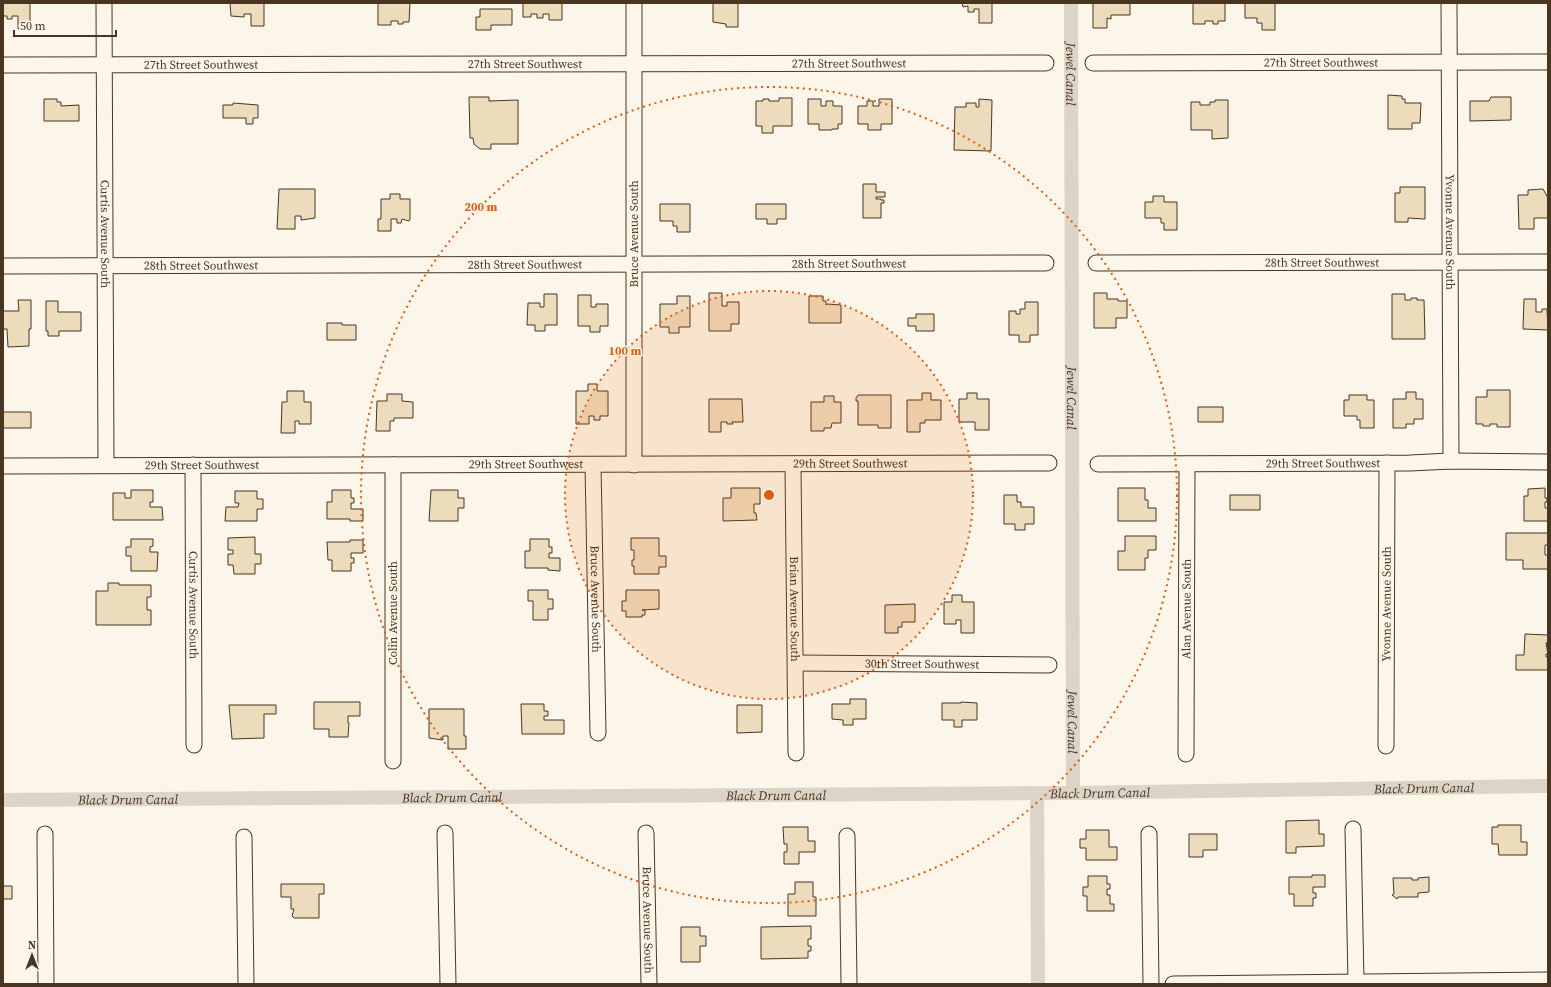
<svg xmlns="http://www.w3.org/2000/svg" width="1551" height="987" font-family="'Source Serif 4',serif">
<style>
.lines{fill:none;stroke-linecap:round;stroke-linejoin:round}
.canal{stroke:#dcd4c6;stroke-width:14}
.building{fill:#ecdcbc;stroke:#4a3520}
.minor-casing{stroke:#4a3520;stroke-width:17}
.minor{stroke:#fbf6e9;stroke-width:15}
.ring{fill:none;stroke:#e8590c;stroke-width:2;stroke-dasharray:2 4}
.labels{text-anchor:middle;stroke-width:3;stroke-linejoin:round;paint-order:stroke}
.street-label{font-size:12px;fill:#4a3520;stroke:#fbf6e9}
.water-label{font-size:13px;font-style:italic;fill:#4a3520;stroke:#fbf6e9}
.centre{fill:#e8590c;stroke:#fbf6e9;stroke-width:2}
.ring-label{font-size:12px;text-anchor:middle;font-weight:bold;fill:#e8590c;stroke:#fbf6e9;stroke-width:3;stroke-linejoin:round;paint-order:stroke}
</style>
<rect width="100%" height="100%" fill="#fbf6e9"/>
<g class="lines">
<g class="canal">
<path id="s1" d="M1071,3L1073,793"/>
<path d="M1037,793L1038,984"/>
<path id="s2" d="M3,800L1073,793L1548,786"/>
</g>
</g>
<path class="building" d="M3,3H30V29H18V16H12V19H7V16H3Z
M230,3H264V26H251V14H244V17L231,16Z
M378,3H410L409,22H403V24H398V21H391V25H378Z
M523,3H562V20H549V14H543V18H537V14H531V17H523Z
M713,3H738V27H726V24L713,22Z
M962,3H992V23H979V9H974V12H968V6L963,7Z
M1093,3H1130V15H1111V19L1107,18V28H1093Z
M1193,3H1225V21H1218V24H1213V21H1205V24H1193Z
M1245,3H1275V30H1262V23H1257V18H1245Z
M480,9H512V25H491V30H476V17H480Z
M1388,95L1402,96V99H1405V103H1421L1420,123H1412V129H1388Z
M469,97H489V101L518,100V144H491V149H480L474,144L473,138H470Z
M1491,97H1511V120L1470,121V101H1489Z
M779,98H792V126H773V133H762V126H756V101H763V99H769V101H779Z
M44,99H57V102H61V106L79,105V121H44Z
M808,99H821V106H826V101H833V106H842V124H838V129H832V130H819V124H808Z
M879,99H892V124H881V130H868V124H858V106H867V101H873V106H879Z
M979,99L992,100L991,151L954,150L955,107H966V103H976V107H979Z
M1215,100H1228V138L1212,139V130H1191V102H1200V105H1210V102H1215Z
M233,103L258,105V118H253V124H246V118H223V105H233Z
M863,184H876V192H885V197H876V199H881V200H884V203H881V218H863Z
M1400,187H1425V219L1408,218V222H1395V193H1400Z
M279,189H315V218L301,220V216H295V229H277Z
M1543,189L1548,198V218H1534V229H1519L1518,195H1528V190Z
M390,194H400V199H410V219L409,221L402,219L401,223H397V219H391V231H378V219H381V199H390Z
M1153,196H1164V202H1177V230H1164V223H1161V218H1145V202H1153Z
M660,204H690V232H677V226H673V221H660Z
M756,204H786V219H777V224H767V219H756Z
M709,293H722V306H727V302H739V324H731V331H709Z
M1094,293H1107V299H1118V301H1127V318H1116V328H1094Z
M544,294H557V325H545V331H535V325H527L528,303H540V307H544Z
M1392,294H1405V300H1411V298H1417V300H1424L1425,339H1392Z
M578,295H591V307H596V304H608V326H600V332H590V326H578Z
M677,296H690V327H679V333H669V327H660V304H677Z
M809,296H823V301H826V305L827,304L841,305V323H809Z
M1524,299H1536V312H1542V309H1547L1548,330L1523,329Z
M18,300H31V329H29V346L8,347L7,329H3V311H19Z
M46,301H58V312H81V331H59V336H48V331H46Z
M1025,302H1038V335H1030V342H1019V335H1009V311H1016V314H1020V309H1025Z
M916,314H934V331H916V326H908V318H916Z
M327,323H342V325H356V340H327Z
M588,384H597V391H608V416H600V420H594V416H589V424H576V391H588Z
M1487,390H1510V427H1497V424H1490V426H1483V424H1476V397H1487Z
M287,391H304V402H311V424H299V421H295V433H281L282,402H287Z
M1406,392H1416V399H1423V419H1414V424H1406V428H1393V399H1406Z
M922,393H931V400H941V420H925V423H920V432H907V400H922Z
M967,393H977V399H989V430H975V422H959V399H967Z
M387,394H402V401L413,402V418H394V421H390V431H376L377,401H387Z
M858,395H891V428H878V425H858V401H856V398Z
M1349,395H1367V400H1374V428H1360V420H1357V416H1344V400H1349Z
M824,396H834V402H841V423H832L831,428H824V431H811V402H824Z
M709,399H742L743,422H732L733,424H727V422H721V432H709Z
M1198,407H1223V422H1198Z
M3,412H31V428H3Z
M731,488H760V504H754V513H756L757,520L723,521V498H731Z
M1118,488H1145V500H1148V508H1156V521H1118Z
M1545,488V498H1547V502H1545V508H1548V521H1524V496H1528V489Z
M131,490H153V502H150V507H162L163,520H113V493H125V498H131Z
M332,490H351V498H354V503H351V509H363V521H350V519H327V502H332Z
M431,490H458V498H464V508H458V521H429Z
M235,491H257V499H263V509H257V521H225L226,507H238L239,503H235Z
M1004,495H1017V502H1021V507H1034V524H1025V530H1015V524H1004Z
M1230,495H1260V510H1230Z
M1506,533H1548V545H1545V555H1548V569H1523V560H1506Z
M1125,536H1156V550H1148V558H1145V570H1118V551H1125Z
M255,537V554H261V564H255V574H234L233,565H228V554H233V550H228V538Z
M631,538H659V556H666V567H659V574H634V566H632V560H634V550H631Z
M131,539H153V546L150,547V552H158L157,571H131V556H126V547H131Z
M530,539H549V547H552V553H549V558H560V571L548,570V568H525V551H530Z
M350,540H363V553H351V558H354V563H351V571H332V560H328L327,542H350Z
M108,583H119V585H151V597H147V610H151V625H96V591H108Z
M528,590H548V599H553V609H548V620H533V601H528Z
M626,590H659V609L642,610H645V615H642V617H626V611H622V601H626Z
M952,595H962V602H974V633H961V620H956V624H944V602H952Z
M915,604V622H902V627H898V633H885V605Z
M1525,634L1548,635V643H1546L1548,654H1546V657H1548V670H1516V655H1524Z
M850,699H866V719H853V725H843V720L832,719V704H850Z
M314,702H360V716H348V723H349L348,737H329V729H314Z
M961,702L977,703V720H962V727H954V720H942V703H961Z
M521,704H544V711H548V716H544V720H564V734H522Z
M229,705H276V714H264V738L232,739Z
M737,705H762V732L737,733Z
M429,709H464V736H466V749H448V736H443V740L429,738Z
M1319,820V834H1324V846L1296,847V853H1286V821Z
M1498,825H1521V842H1527V855H1499L1498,844H1492V827H1498Z
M783,827H808V841H815V852H799V864H784V852H787V844H784Z
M1086,830H1109V847H1117V860H1086V848H1080V839H1086Z
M1189,834H1217V850H1203V857H1189Z
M1312,875H1325V887H1313V893H1316V898H1313V906H1294V894H1289V877H1312Z
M1088,876H1107V884H1110V889H1107V895H1110V904H1114V911H1087V896H1083V887H1088Z
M1429,877V892L1418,893V897H1398L1397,899L1392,895L1394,894L1393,878H1412V880H1418V878Z
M795,882H813V897H816V916H788V894H795Z
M281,884H324V894H319V918H294L292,916L294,909H291V897H281Z
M3,886H12V899H3Z
M811,926V939H808V946H811V951H808V958L761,959V927Z
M681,927H700V936H706V946H700V962H681Z"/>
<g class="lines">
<defs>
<g id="minor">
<path id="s3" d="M104,3L106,465"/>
<path d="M634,3V465"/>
<path id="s4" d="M1449,3L1451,461"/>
<path id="s5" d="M1093,63L1548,62"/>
<path id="s6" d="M3,65L1046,63"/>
<path id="s7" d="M1096,263L1548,262"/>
<path id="s8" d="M3,266L1046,263"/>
<path id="s9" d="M1098,464L1410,463L1451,461L1548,462"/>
<path id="s10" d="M193,465L194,745"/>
<path id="s11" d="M593,465L598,733"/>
<path id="s12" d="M793,465L796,753"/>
<path id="s13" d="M3,466C352,464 701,464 1049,463"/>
<path id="s14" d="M796,663L1049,665"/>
<path id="s15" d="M1386,746L1387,463"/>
<path id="s16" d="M1186,754L1187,464"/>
<path d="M393,761V465"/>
<path d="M1353,829L1356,982"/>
<path d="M445,833L448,984"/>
<path id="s17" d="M646,833L649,984"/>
<path d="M45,834L46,984"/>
<path d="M1149,834L1151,984"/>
<path d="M847,836L849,984"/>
<path d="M244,837L246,984"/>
<path d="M1173,984L1548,980"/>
</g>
</defs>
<use href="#minor" class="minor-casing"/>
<use href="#minor" class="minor"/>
</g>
<circle cx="769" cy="495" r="204" fill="#e8590c" fill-opacity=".12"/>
<g class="ring">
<circle cx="769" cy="495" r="204"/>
<circle cx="769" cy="495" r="408"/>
</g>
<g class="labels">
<g class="street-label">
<text dy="4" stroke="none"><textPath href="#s5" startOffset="228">27th Street Southwest</textPath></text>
<text dy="4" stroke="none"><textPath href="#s6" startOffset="846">27th Street Southwest</textPath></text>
<text dy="4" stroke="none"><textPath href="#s6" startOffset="522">27th Street Southwest</textPath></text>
<text dy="4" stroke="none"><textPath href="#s6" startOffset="198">27th Street Southwest</textPath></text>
<text dy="4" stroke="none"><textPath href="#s4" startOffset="229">Yvonne Avenue South</textPath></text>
<text dy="4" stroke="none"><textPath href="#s3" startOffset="231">Curtis Avenue South</textPath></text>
<text transform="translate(634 234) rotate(-90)" y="4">Bruce Avenue South</text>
<text dy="4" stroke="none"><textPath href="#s8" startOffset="846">28th Street Southwest</textPath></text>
<text dy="4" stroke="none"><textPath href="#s7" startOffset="226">28th Street Southwest</textPath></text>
<text dy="4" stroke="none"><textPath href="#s8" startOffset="522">28th Street Southwest</textPath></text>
<text dy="4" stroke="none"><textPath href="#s8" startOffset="198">28th Street Southwest</textPath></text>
<text dy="4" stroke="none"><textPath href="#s9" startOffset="225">29th Street Southwest</textPath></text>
<text dy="4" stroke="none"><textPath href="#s13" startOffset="847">29th Street Southwest</textPath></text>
<text dy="4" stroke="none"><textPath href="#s13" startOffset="199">29th Street Southwest</textPath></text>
<text dy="4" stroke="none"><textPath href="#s13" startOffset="523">29th Street Southwest</textPath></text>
<text dy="4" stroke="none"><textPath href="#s11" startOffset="134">Bruce Avenue South</textPath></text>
<text dy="4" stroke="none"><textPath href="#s15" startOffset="142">Yvonne Avenue South</textPath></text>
<text dy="4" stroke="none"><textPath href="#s10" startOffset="140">Curtis Avenue South</textPath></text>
<text dy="4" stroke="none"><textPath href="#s12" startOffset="144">Brian Avenue South</textPath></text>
<text dy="4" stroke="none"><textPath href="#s16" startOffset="145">Alan Avenue South</textPath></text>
<text transform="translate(393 613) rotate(-90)" y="4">Colin Avenue South</text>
<text dy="4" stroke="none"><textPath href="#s14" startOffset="126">30th Street Southwest</textPath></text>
<text dy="4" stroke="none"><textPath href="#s17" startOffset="87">Bruce Avenue South</textPath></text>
</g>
<g class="water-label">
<text dy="5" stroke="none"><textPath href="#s1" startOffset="71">Jewel Canal</textPath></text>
<text dy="5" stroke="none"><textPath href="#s1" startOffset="395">Jewel Canal</textPath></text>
<text dy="5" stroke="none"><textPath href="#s1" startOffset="719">Jewel Canal</textPath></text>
<text dy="5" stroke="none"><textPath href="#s2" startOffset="1421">Black Drum Canal</textPath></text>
<text dy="5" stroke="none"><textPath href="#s2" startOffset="1097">Black Drum Canal</textPath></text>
<text dy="5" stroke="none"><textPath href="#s2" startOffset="773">Black Drum Canal</textPath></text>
<text dy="5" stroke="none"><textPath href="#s2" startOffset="449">Black Drum Canal</textPath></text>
<text dy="5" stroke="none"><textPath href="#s2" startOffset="125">Black Drum Canal</textPath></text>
</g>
</g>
<circle cx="769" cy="495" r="6" class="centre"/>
<g class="ring-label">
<text x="481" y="211">200 m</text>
<text x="625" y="355">100 m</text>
</g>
<rect width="1551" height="987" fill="none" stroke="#4a3520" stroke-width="8"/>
<g transform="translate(32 955)" stroke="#fbf6e9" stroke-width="3" paint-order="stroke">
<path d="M0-3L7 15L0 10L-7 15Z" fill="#4a3520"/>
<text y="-6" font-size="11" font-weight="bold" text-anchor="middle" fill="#4a3520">N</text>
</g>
<path d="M14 30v6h102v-6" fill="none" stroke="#4a3520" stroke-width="2"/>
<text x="20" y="30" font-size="12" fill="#4a3520" stroke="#fbf6e9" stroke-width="3" paint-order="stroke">50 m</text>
</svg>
